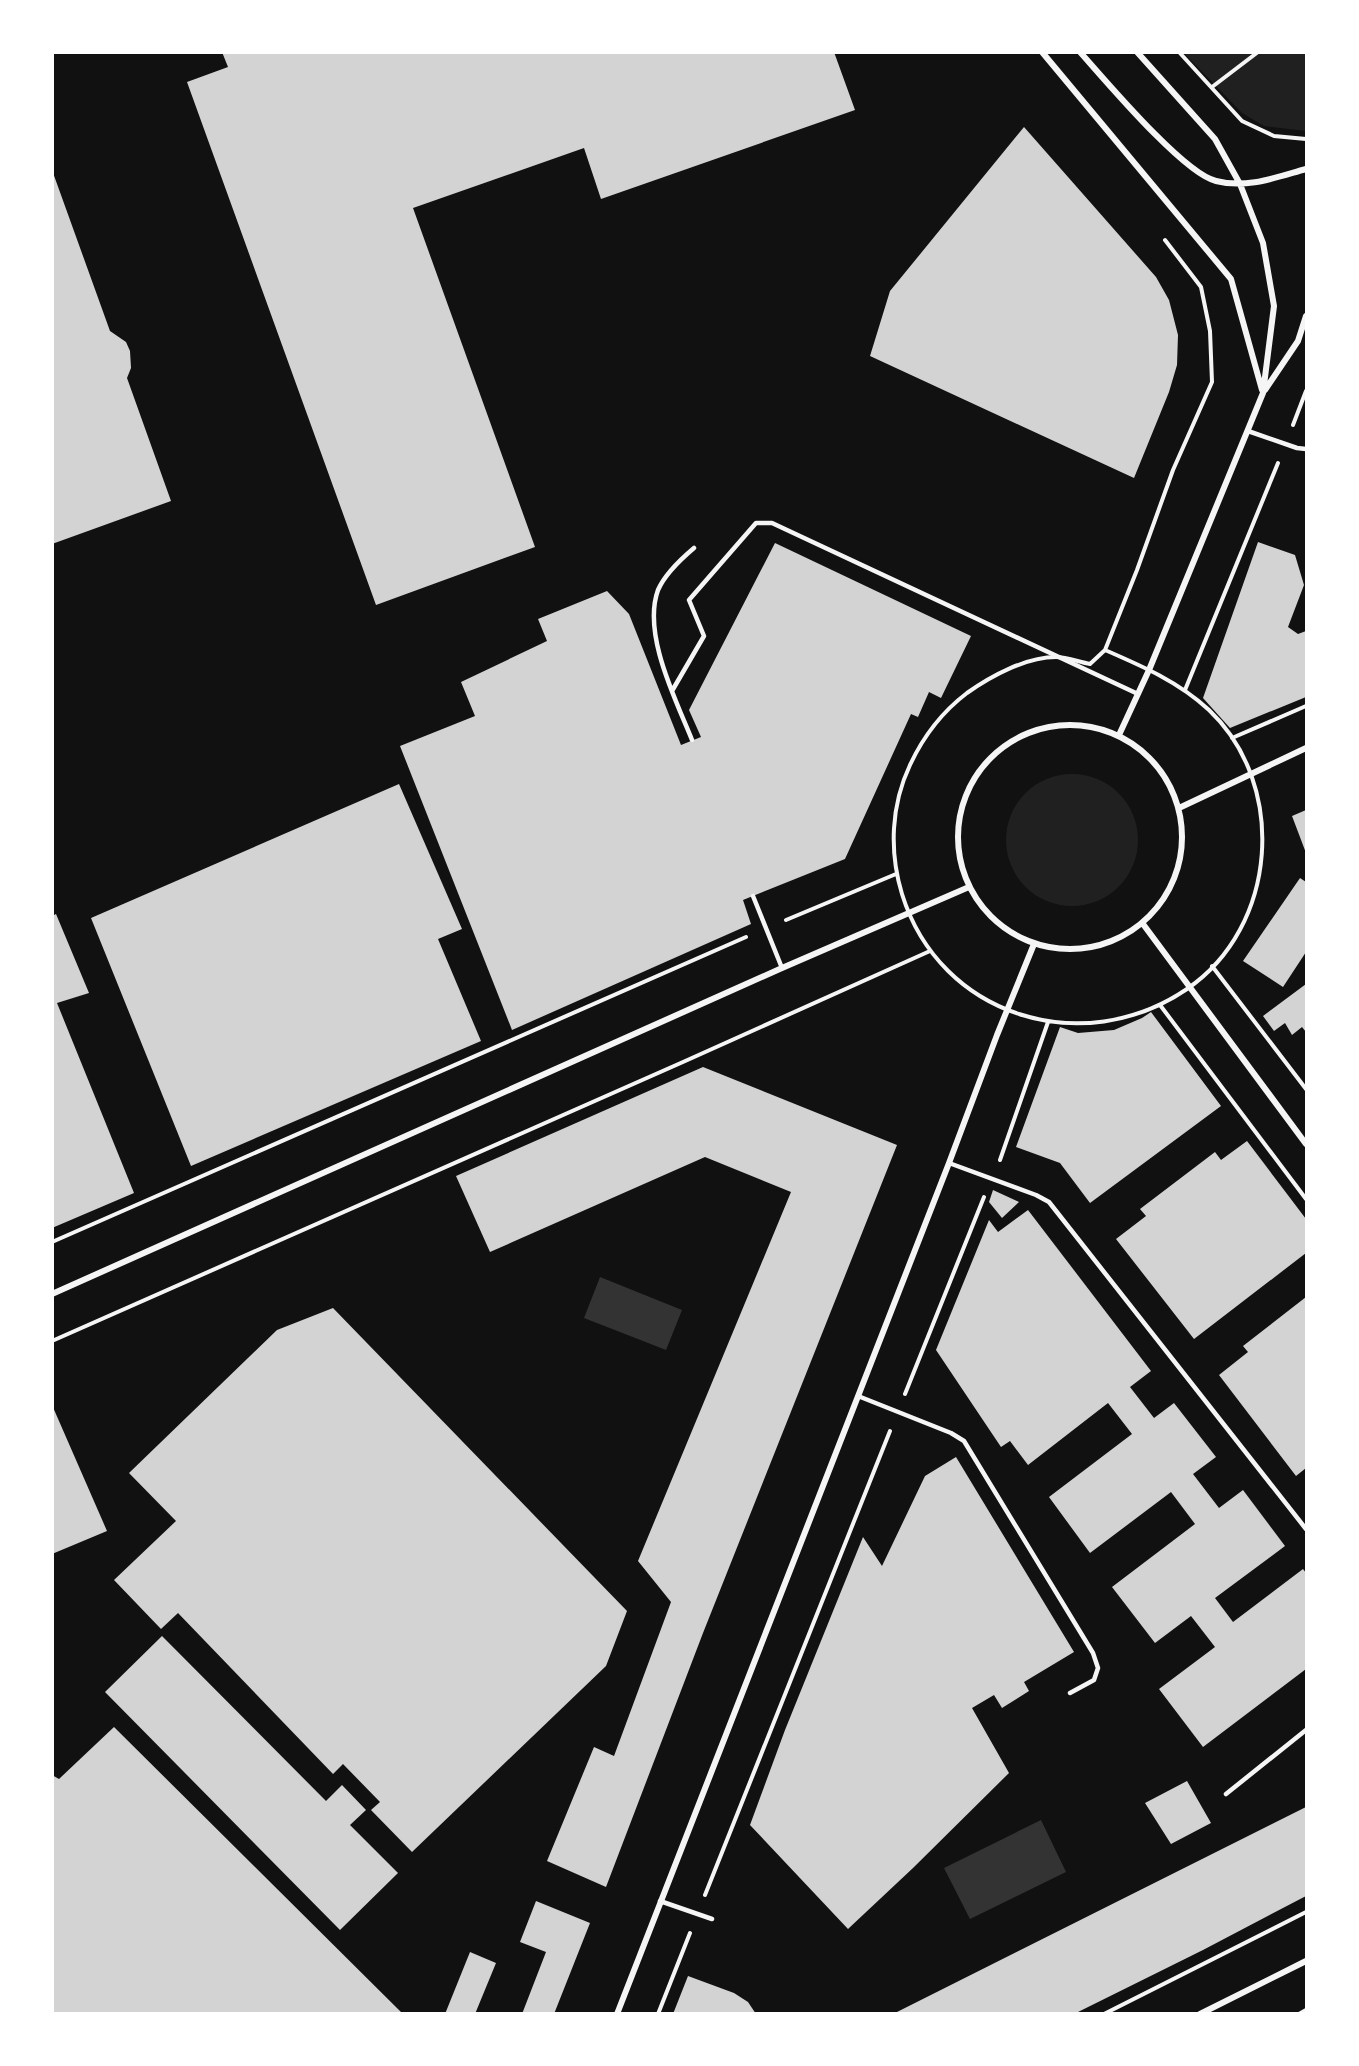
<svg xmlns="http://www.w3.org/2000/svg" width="1359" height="2066" font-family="'Nunito Sans',sans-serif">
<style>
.green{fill:#202020}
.water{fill:#333}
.building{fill:#d3d3d3}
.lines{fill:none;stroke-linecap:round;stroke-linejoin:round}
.path{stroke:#f5f5f5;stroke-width:4}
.service{stroke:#f5f5f5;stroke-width:4.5}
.minor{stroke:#f5f5f5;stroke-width:6}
</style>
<rect width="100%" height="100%" fill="#111"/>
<path class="green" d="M1184,53H1306V131L1264,126L1242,113Z
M1006 840a66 66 0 1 1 132 0a66 66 0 1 1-132 0Z"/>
<path class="water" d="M600,1277L682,1310L666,1350L584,1318Z
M1041,1820L1066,1872L970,1919L944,1868Z"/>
<path class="building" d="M222,52H834L855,110L601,199L584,148L413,208L535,547L376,605L187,82L228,67Z
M1024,127L1156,277L1169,300L1178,335L1177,365L1169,392L1134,478L870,356L890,291Z
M52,170L110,331L126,342L130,351L131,368L127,378L171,501L52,544Z
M1258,542L1295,555L1304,585L1288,627L1298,634L1306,631V697L1230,728L1203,698Z
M775,543L971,636L941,698L929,692L918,717L911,714L845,859L743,900L751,924L512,1030L400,746L475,716L461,682L547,641L538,619L607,591L629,614L681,745L701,737L689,710Z
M399,784L462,929L438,939L481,1041L191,1166L91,918Z
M1306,810V853L1292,816Z
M1300,878L1306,882V952L1283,987L1243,961Z
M56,914L89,993L57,1003L134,1193L52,1228V916Z
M1306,984V1032L1302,1027L1292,1035L1285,1023L1274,1031L1263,1016Z
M1151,1012L1221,1106L1090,1203L1060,1163L1016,1147L1060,1027L1078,1033L1114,1030L1142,1018Z
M703,1067L897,1145L703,1633L606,1887L547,1861L594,1747L614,1756L671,1602L638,1561L791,1192L705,1157L490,1252L456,1176Z
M1247,1141L1306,1219V1253L1194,1339L1116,1239L1146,1216L1140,1209L1215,1152L1221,1160Z
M993,1190L1019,1202L1002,1218L989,1202Z
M1028,1210L1151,1371L1130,1387L1154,1418L1174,1403L1216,1457L1193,1474L1219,1508L1243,1490L1285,1546L1215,1598L1233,1622L1303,1569L1306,1573V1669L1203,1747L1159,1689L1215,1647L1191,1616L1155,1643L1112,1587L1195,1524L1171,1492L1090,1553L1049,1497L1132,1434L1108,1403L1028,1465L1010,1441L1001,1447L936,1350L989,1220L998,1232Z
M1306,1297V1468L1296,1476L1219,1375L1248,1352L1243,1346Z
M333,1308L627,1611L606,1666L412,1852L371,1810L380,1802L343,1764L333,1774L178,1613L161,1629L114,1580L176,1521L129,1473L277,1330Z
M52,1405L107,1531L52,1554Z
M956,1457L1074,1652L1024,1682L1029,1691L1002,1708L994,1695L972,1708L1009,1773L913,1868L848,1929L750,1825L785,1730L863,1537L882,1566L925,1476Z
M162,1636L326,1801L342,1785L366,1810L350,1825L398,1873L340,1930L105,1692Z
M114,1727L403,2014H52V1775L59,1779Z
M1187,1781L1211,1823L1171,1844L1145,1803Z
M1306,1807V1896L1203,1950L1074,2014H893Z
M536,1901L590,1923L554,2014H522L546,1952L520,1942Z
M470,1952L496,1963L475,2014H445Z
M688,1976L734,1993L748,2002L756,2014H673Z"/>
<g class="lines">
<path class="path" d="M1179,52L1242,121L1274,136L1306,139
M1212,87L1258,52
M1293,425L1306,391
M1105,650C1142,666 1179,682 1209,710C1288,785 1278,927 1187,989C1083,1060 940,1017 902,894C889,851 891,805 910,765C923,737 942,712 967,693C991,676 1026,657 1056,657C1067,657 1079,662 1090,664Z
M1105,650L1137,570L1173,470L1212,382L1210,331L1201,287L1165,240
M1185,690L1278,463
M1232,738L1306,706
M786,920L896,874
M1212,966L1306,1089
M1160,1005L1306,1199
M1000,1160L1048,1022
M52,1242L746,937
M52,1341L683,1062L930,951
M905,1394L984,1197
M705,1895L890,1431
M658,2014L690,1933
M1104,2014L1306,1912
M1299,2014L1306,2010"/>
<path class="service" d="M1248,431L1297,448L1306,449
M672,691L704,636L689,600L756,523H772L1138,694
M692,740C676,700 642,634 658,590C665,574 681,559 694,548
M753,896L782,968
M949,1163L1036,1195L1049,1202L1306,1529
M858,1396L951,1433L964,1441L1093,1653L1098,1668L1094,1680L1070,1693
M1226,1794L1306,1730
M660,1901L712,1919"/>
<path class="minor" d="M1042,52L1231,279L1262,390
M1080,52C1105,80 1184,174 1216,181C1247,189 1277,177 1306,169
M1265,390L1298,341L1306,316
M958 837a112 112 0 1 1 224 0a112 112 0 1 1-224 0Z
M1119,735L1149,670L1263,393L1274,306L1263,243L1240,184L1215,139L1137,52
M1179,808L1306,748
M1143,924L1306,1144
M52,1294L782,968L969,887
M617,2014L949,1163L997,1035L1034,944
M1200,2014L1306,1961"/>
</g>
<rect width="1359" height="2066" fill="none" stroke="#ffffff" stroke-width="108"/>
</svg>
